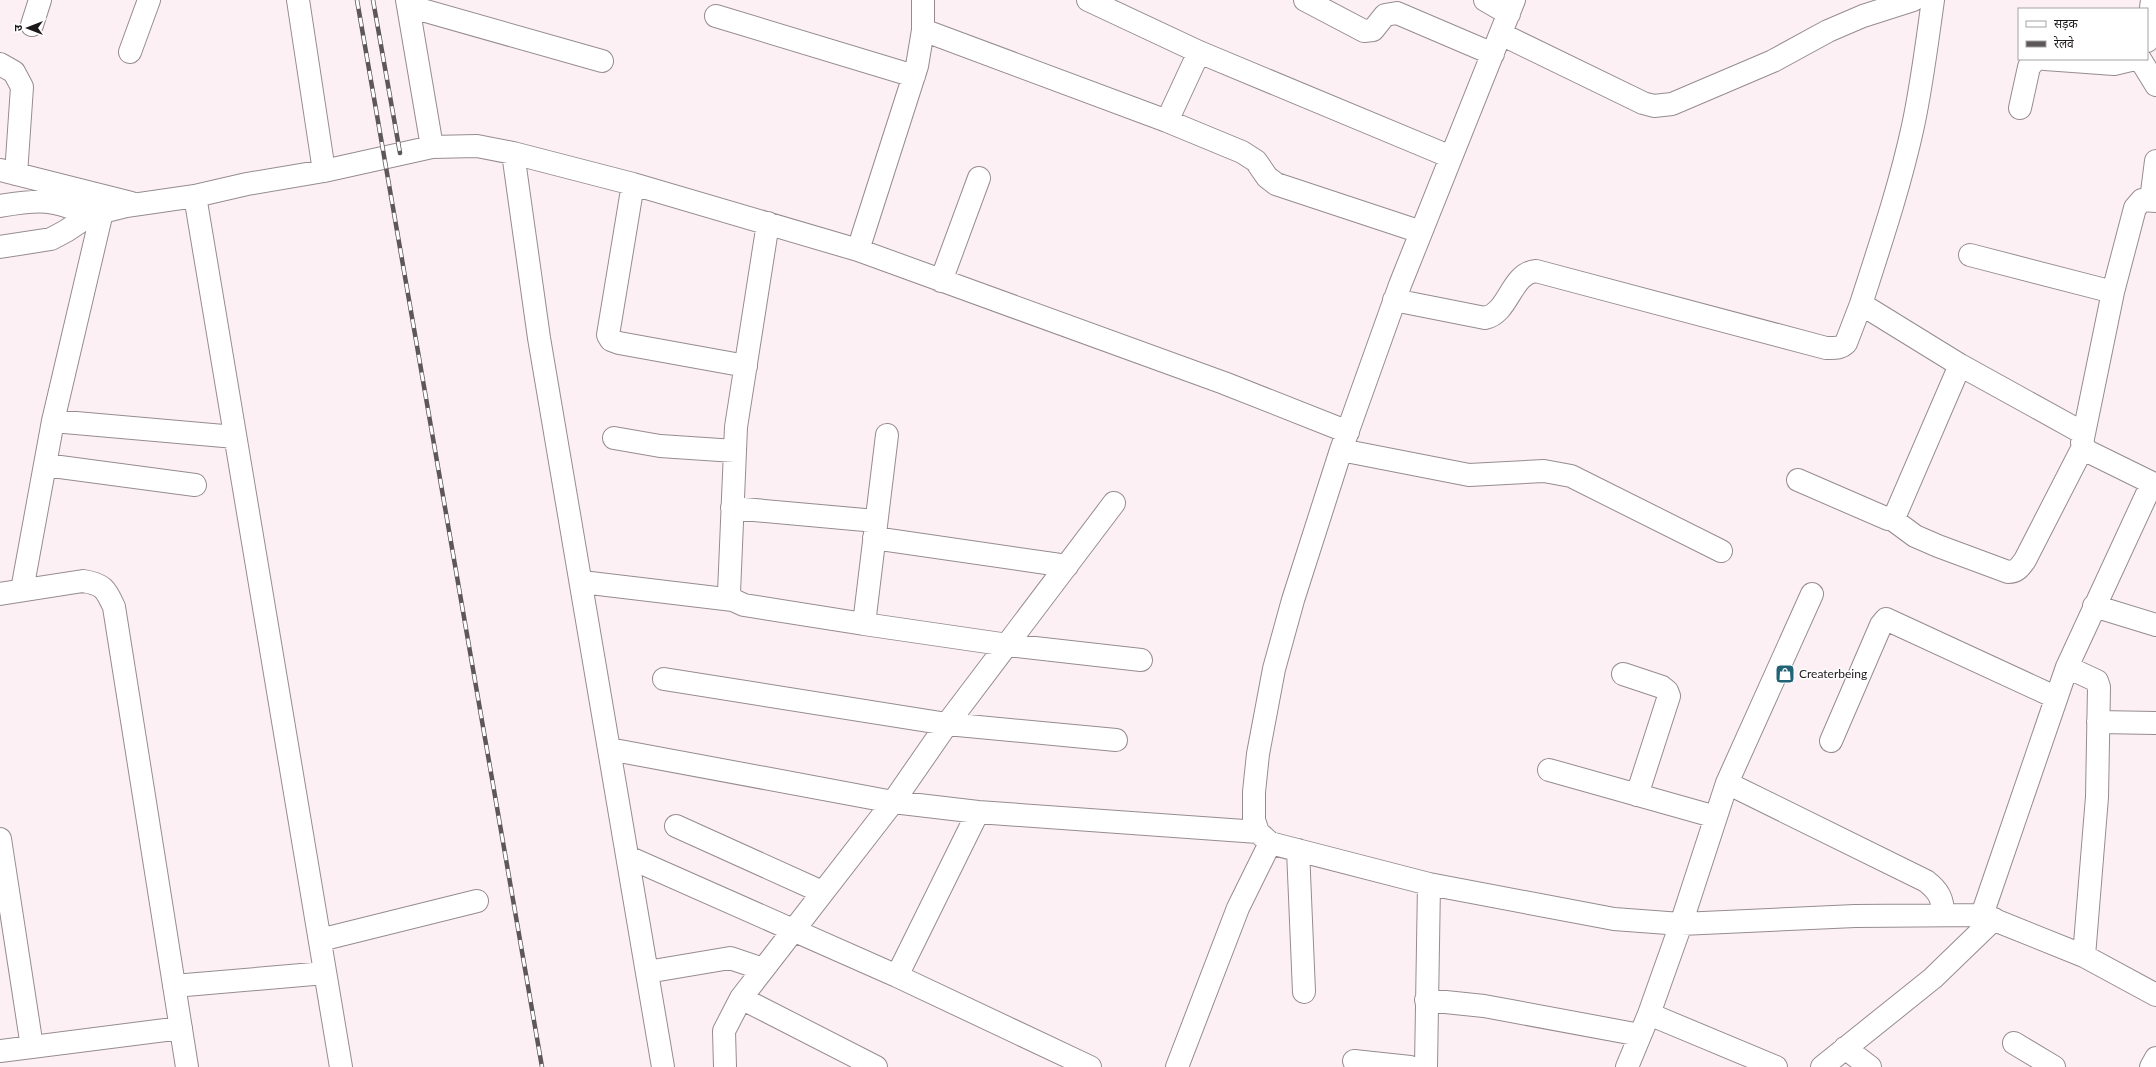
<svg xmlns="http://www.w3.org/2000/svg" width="2156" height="1067" font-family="Lato,'Noto Sans Devanagari',sans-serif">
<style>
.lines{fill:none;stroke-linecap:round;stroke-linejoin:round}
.minor-casing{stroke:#968c90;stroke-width:24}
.minor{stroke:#fff;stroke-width:22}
.rail-casing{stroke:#5e575a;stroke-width:4.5}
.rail{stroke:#fff;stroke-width:3;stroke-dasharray:9;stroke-linecap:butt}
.labels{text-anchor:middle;stroke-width:3;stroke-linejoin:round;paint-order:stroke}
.poi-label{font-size:12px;fill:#1d191b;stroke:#fff;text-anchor:start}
</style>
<rect width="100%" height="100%" fill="#fcf0f5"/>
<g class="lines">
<defs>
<path id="minor" d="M298,0L324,171
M407,0L432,147
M1088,0L1199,52L1451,157
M1305,0L1364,31L1373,30L1385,15L1397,13L1493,54
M1485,0L1509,14
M1514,0L1400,285L1341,450L1293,600L1274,669L1258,754L1254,792V820L1258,832L1270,843L1429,884L1614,919L1681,924L1855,916L1982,915L2084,956L2156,995
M1933,0C1927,42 1922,84 1913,126C1900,186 1880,245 1861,304L1960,365L2083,433
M408,6L602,61
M716,16L914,76
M32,25L40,0
M923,30L1167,121L1242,152L1256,161L1267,177L1276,184L1421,232
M1501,34L1643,103L1654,106L1672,104L1773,61L1828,31L1863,16L1913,0
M2147,41L2152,0
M130,52L149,0
M2045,59L2114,64L2135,59
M2140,59L2156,85
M0,64L14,72L22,87L16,174
M2020,108L2029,67L2035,60L2038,59
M1167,121L1199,52
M513,153L539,338L663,1067
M0,170L131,203
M633,184L608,335L611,340L619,343L746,366
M195,196L341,1067
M2151,200L2156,161
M0,206C41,199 52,199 90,215
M768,223L736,427L729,593L733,600L744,605L864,624
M0,247L51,239L66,231L90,215L126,206L195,196L247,184L324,171L432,147L477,146L513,153L633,184L858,250L1224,383L1348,432
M858,250L917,66L923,30V0
M1970,255L2113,292
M941,281L979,178
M1394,300L1485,318C1509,313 1511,273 1536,271L1826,348C1834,348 1840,349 1846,343L1861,304
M53,421L235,437
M887,435L864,624L1008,645L1141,660
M614,438L660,446L735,451
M1341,450L1469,475L1544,471L1571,476L1721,551
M45,465L195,485
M1798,480L1888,519L1894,518L1960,365
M2152,483L2087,451L2082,443L2113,292L2135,208L2142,200L2156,201
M732,508L876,521
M1892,519L1915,536L1938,546L2008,572C2017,572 2020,567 2025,560L2083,447
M874,538L1067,566
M582,582L733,600
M22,590L53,421L102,212
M0,594L83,581C103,584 106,589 114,607L187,1067
M2094,606L2156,625
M2067,667L2097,681L2099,687L2097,797L2084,956
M1623,674L1662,687L1667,691L1669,696L1637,795
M664,679L947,724L1116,740
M2098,722L2156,723
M1831,741L1881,625L1886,619L2055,697
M609,749L893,802L978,812L1258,832
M1549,770L1716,817
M1727,783L1926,881C1939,891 1943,899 1943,915
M676,826L822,892
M0,839L32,1047
M1298,850L1304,992
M628,857L897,976L1090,1067
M1982,915L2067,667L2152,483L2156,484
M320,940L477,901
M647,972L730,958L763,969
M897,976L978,812
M174,986L325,973
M741,998L876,1067
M1426,1000L1484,1006L1640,1035
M1649,1014L1776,1067
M2014,1043L2054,1067
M1845,1048L1870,1067
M0,1051L181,1028
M1354,1061L1410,1067
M725,1067L724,1031L741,998L893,802L947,724L1114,503
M1177,1067L1238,908L1270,843
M1426,1067L1429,884
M1627,1067L1649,1014L1681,924L1727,783L1812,594
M1822,1067L1933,978L1994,919
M2151,1067L2156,1058"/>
</defs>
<use href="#minor" class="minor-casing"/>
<use href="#minor" class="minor"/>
<defs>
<path id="rail" d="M357,0L542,1067
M373,0L400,153"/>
</defs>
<use href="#rail" class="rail-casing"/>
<use href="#rail" class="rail"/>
</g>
<defs>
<symbol id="shop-square" viewBox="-11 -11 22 22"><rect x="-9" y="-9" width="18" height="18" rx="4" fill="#216277" stroke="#fff"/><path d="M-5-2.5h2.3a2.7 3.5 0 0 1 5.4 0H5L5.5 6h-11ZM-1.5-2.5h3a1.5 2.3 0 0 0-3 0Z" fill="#fff"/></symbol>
</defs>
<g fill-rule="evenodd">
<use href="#shop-square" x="1774" y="663" width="22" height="22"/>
</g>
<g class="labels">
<g class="poi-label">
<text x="1799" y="678">Createrbeing</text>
</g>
</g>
<rect x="2018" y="8" width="130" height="52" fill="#ffffff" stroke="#a5a3a4"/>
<rect x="2026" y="21" width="20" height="6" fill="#ffffff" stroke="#a5a3a4"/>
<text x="2054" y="28" font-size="12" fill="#1d191b">सड़क</text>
<rect x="2026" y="41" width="20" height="6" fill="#5e575a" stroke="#a5a3a4"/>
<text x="2054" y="48" font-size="12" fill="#1d191b">रेलवे</text>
<g transform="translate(28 28) rotate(270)" stroke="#ffffff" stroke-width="3" paint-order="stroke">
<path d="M0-3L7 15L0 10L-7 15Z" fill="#1d191b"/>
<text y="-6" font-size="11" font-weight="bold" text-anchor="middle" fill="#1d191b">उ</text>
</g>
</svg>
